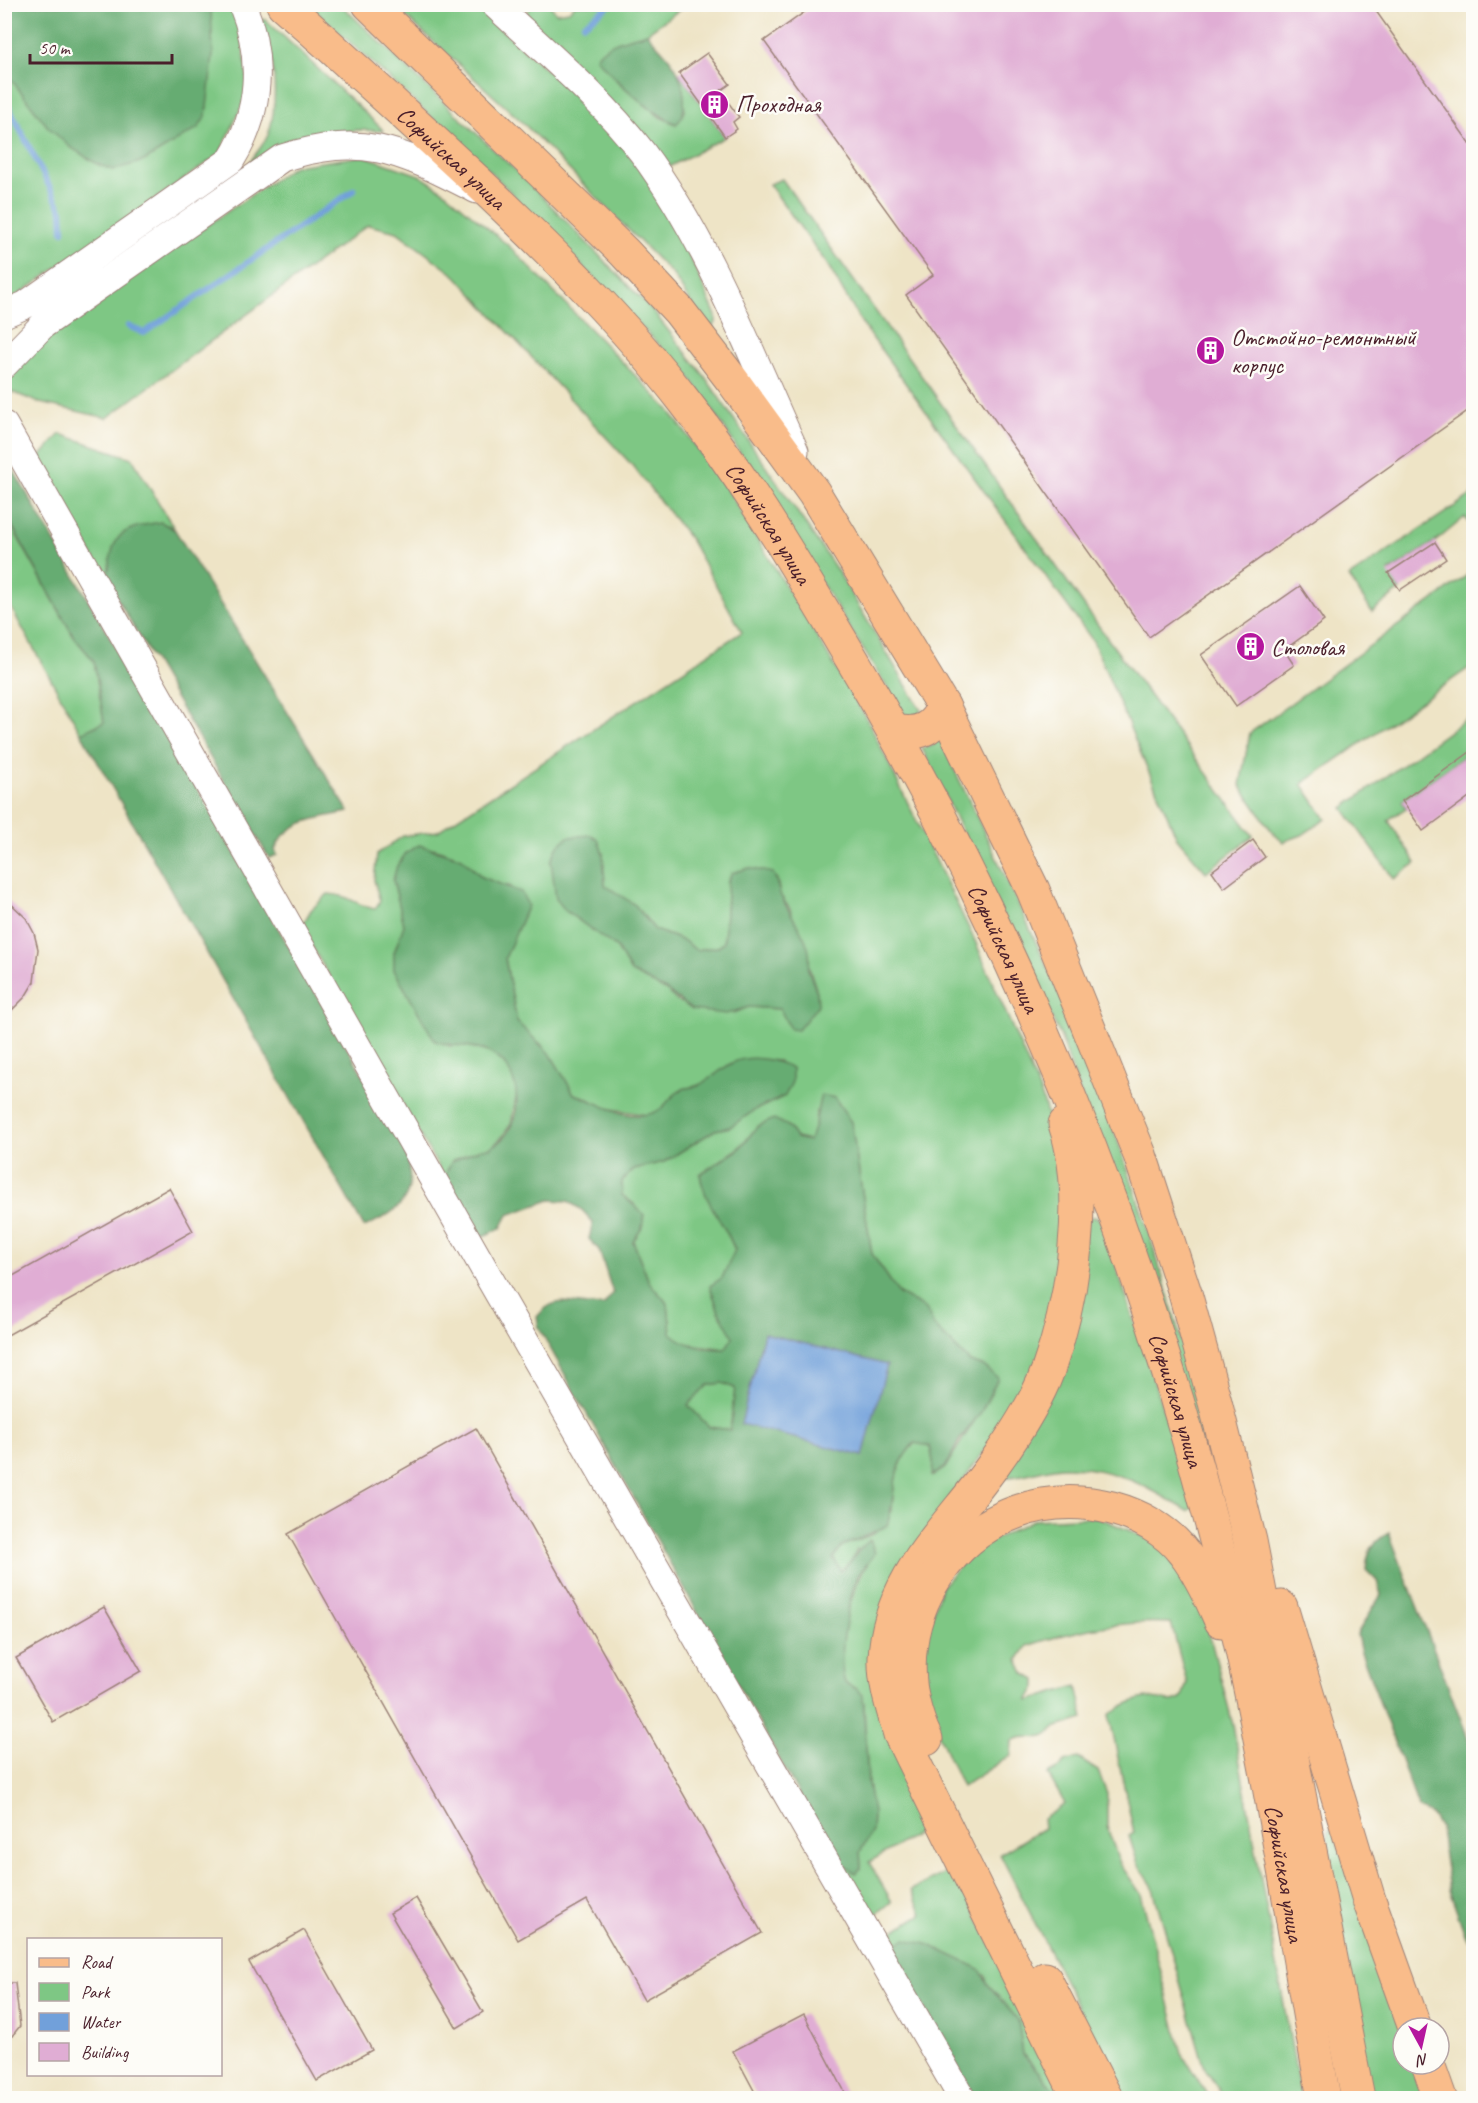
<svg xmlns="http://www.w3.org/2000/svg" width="1478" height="2103" font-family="Caveat,sans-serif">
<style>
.green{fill:#7ec784;stroke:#647358;stroke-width:1.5;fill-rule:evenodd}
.forest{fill:#66ac72;stroke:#58664e;stroke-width:1.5;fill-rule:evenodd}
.water{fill:#71a0da;stroke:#5e6082;stroke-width:1.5}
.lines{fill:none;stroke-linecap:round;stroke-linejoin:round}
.stream{stroke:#71a0da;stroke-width:6}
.building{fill:#e0add4}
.minor-casing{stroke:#9c8278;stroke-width:29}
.major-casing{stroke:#9c8278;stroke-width:35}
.minor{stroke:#fff;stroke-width:27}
.major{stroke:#f9bc8a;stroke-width:33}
.labels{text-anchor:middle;stroke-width:5;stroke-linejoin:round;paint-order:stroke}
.poi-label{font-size:24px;fill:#4a1f2b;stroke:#fdfcf7;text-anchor:start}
.street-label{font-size:24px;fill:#4a1f2b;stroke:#fdfcf7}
</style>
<rect width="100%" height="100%" fill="#fdfcf7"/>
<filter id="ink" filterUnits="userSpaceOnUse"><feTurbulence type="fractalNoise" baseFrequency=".0167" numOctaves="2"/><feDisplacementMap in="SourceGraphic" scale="12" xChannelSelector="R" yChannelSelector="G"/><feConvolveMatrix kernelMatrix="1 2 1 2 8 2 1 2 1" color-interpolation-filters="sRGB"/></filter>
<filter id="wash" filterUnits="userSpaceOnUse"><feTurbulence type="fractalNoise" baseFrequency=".008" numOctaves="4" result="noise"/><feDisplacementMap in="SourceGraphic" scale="24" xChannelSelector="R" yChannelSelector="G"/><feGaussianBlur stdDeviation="1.35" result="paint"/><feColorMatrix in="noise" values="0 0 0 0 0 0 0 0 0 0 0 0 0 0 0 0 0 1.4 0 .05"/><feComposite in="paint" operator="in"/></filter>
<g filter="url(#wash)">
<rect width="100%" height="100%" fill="#eee4c6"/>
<path class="green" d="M5,5H231L240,22L249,90L220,154L18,295L5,299Z
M309,5H341L530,184L652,310L703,374L837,570L921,710L917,719L908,721L720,421L689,376L486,167Z
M393,5H474C545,69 624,130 670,215C687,247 701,282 716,316V323L710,328L704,323L673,275L521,121Z
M531,5H550L556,13L569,11L575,5H686L647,33L612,45L616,80L660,117L676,124L685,111L679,73L725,137L667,168L530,25L527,13Z
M265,19L381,128L383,131L358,130L325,135L251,166L250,162C256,153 264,144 268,135C280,99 274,54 261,20Z
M364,156L419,175L444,191L510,247L668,409L727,489L868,721L975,941L1041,1094L1053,1133L1061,1226L1048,1338L1020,1402L904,1562L932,1825L869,1862L892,1902L869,1919L842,1864L855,1873L861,1868L860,1852L872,1831L873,1813L868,1783L864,1703L857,1689L845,1683C835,1655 850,1588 867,1565L857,1549L851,1562L840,1571L833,1558L842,1546L873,1534L892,1511L894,1480L905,1454L915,1443L930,1445L933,1461V1476L945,1468L993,1391L985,1367L970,1362L934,1326L926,1309L899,1294L872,1254L851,1122L816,1111L815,1128L809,1141L796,1138L788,1126H758L738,1149L700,1174C704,1203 726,1224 735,1251L722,1278L710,1286L719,1312L734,1337L726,1349L682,1343L671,1333L668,1304L649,1282L633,1241L642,1228L634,1204L622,1195V1181L634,1169L664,1162L715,1130L730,1127L755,1110L785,1096L779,1061L750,1059L697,1086L682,1089L662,1110L647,1115L600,1107L588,1098L574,1094L541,1044L527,1033L517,1022L505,958L528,905L509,886L495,884L482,877L462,858L434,848L397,866C388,895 405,900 404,924C404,935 394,945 395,955C397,992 427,1020 449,1046L464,1045L494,1054L507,1064L515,1078L517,1093L511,1124L502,1137L492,1147L452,1161L444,1177L301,927L311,910L328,894C351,895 356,906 375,909L380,901L374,880L377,854L403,836L438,831L742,632L690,539L631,464L456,276L397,232L368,225L107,418L40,403L9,391C8,367 29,353 45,337L294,166ZM603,854L605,885L610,890L635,905L655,930L684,941L696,950L718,947L724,942L728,881L777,879L780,895L790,909L817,992L791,1029L780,1009L749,1007L733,1013L678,1002L667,991L631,972L617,948L566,911Z
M782,179L1105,635L1253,836L1206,872L1177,838L1093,641L863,325L827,264L769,184Z
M60,434L132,458L175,530L168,525L107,581L38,459Z
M1473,494V528L1465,517L1435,542L1389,572L1400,590L1372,612L1349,577Z
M4,513L74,637L94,661L104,722L81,733L5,597Z
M1473,571V665L1302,784L1326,819L1302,835L1283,842L1273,833L1240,785L1250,733Z
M1473,714V750L1402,801L1406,808L1388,820L1416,863L1394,879L1343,808Z
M939,737C987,839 1038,941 1081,1045C1139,1186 1181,1334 1220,1481L1212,1484L1061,1037L922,748L932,746Z
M1090,1217H1097L1102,1223L1195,1507L1188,1511C1148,1487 1111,1465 1062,1467C1043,1468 1025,1477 1006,1477L1003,1471Z
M722,1383L735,1388L731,1430L709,1427L687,1404L708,1385Z
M1097,1517L1147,1538L1166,1553L1200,1598L1233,1725L1301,2098H1224L1205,2069L1152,1885L1138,1864L1129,1836L1134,1833L1109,1715C1120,1707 1134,1698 1149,1698C1163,1697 1168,1706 1182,1697L1187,1683L1171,1623C1121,1620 1074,1630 1027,1646L1018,1660L1024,1673L1036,1680V1687L1028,1701L1077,1686L1084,1719L1054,1728C1044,1746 1027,1731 1012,1741L1011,1755L962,1787L927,1708L921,1645L942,1586L976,1548L1033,1520Z
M1078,1758L1098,1771L1107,1794V1827L1120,1864L1141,1894L1182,2054L1209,2098H1124L1000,1854L1044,1828L1043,1819L1065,1804L1048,1774L1060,1768L1064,1762Z
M1330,1829L1335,1834L1403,2032V2064H1414L1426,2098H1368L1327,1835L1328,1830Z
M953,1869L1069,2098H1061L1023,2054L1018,2020L987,1983L985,1975L891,1949L883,1938L922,1914L911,1890Z"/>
<path class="forest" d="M4,5H207L211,10L213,55L206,116L198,128L144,161L113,170L99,165L70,147L48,127L10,78L5,68Z
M647,33C656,45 674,60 679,75C684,88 689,115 676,124C645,109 620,84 596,58C604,42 631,38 647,33Z
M4,454L403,1144C418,1192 409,1207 364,1227L81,733L104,722L94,661L74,637L5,513Z
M161,522L175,530L349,812C321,818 288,819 275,849L277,855L269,858L107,581C113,537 114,529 161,522Z
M591,835L598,839L603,854L605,885L635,905L655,930L684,941L696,950L718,947L724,942L728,881L732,873L749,868L773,873C778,881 777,888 781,896C790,917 816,943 808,969L817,992L818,1005L798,1030L790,1029L780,1009L749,1007L726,1014L692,1010L667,991L631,972L617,948L566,911L556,899L551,861L557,847L568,837Z
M419,845L462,858L482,877L521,892L528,905L505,958L517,1022L551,1055L574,1094C598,1101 621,1120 649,1114C665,1111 668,1097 681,1090C686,1087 693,1088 699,1085C711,1079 722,1068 734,1062C752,1054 776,1060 792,1068V1082L785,1096L755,1110L730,1127L715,1130L664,1162L634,1169L622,1181V1195L644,1214L642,1228L633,1241L649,1282L668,1304L671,1333C687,1347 705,1349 725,1349L733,1337L719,1312L710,1286L722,1278L735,1250C725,1223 704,1203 700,1174L738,1150L758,1126L774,1119L788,1126L796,1138L809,1141C817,1126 816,1111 821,1095L835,1098L851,1122L872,1254L899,1294L926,1309L934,1326L970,1362L985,1367L998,1378L981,1412L959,1441L945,1468L932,1476L933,1461L930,1446L914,1443C889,1472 897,1494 887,1526L842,1546L833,1558L841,1571C853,1561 857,1549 870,1540L875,1553C870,1561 863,1568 858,1576C848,1598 837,1661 845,1683L857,1689L863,1695L868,1783L873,1813L872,1831L860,1852L861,1868L855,1873L835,1859L539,1328L537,1317C558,1290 575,1309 604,1305L613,1293L599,1250L589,1239L593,1222L582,1210L568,1201L550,1200L508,1215L501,1228L479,1238L444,1177L452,1161C461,1158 469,1153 478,1150C482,1148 487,1149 491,1147C525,1130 525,1072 492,1054C473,1043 454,1048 435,1041L394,970V953L404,925L393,880L397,866L406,853ZM722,1383L735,1388L730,1430L709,1427L688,1405L708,1385Z
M1389,1533L1473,1751V1942L1466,1937L1449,1890L1440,1829L1433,1816L1419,1809L1360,1649L1357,1634L1381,1595L1377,1581L1366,1570C1367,1551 1372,1542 1389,1533Z
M904,1939L927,1944L980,1969L987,1983L1018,2020L1023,2054L1061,2098H974L891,1949Z"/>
<path class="water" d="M764,1333L887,1365L863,1456L741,1424Z"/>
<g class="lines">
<path class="stream" d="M584,24L611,4
M4,98L62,211L63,231
M128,326L144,333L354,190"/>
</g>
<g id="blocks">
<path class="building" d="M816,4H1371L1473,148V407L1149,637L906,295L933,275L764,41Z
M707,53L730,84L720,91L739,117L733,122L737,129L725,137L679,73Z
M1435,542L1446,559L1400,590L1388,573Z
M1300,586L1324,621L1284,650L1294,665L1236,706L1201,655Z
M1473,750V794L1423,831L1402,801Z
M1253,840L1265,857L1224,888L1212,871Z
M4,897L26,918L34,933L38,949L34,982L25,997L4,1018Z
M169,1188L193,1231L4,1337V1281Z
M476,1428L762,1933L644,2000L587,1900L518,1940L288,1534Z
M104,1607L141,1671L53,1722L16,1658Z
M416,1898L483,2012L457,2028L390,1913Z
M304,1930L372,2050L317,2081L249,1962Z
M4,1983H15L20,2026L4,2046Z
M804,2014L848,2098H758L733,2051Z"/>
</g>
</g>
<g filter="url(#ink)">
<use href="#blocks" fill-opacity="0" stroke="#9c8278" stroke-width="1.5"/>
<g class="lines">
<defs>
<path id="minor" d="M494,4C544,51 600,97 642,152C708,241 749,350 795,451
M4,314L25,305L231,160C261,112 264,57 242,4
M4,365L43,325L282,158C367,131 403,153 477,190
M4,425L487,1274L962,2098"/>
<g id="major">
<path id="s1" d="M283,4C350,63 414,123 479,183C552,252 624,323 685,402C742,475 790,555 837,634C1016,931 1147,1251 1228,1589C1268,1757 1293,1929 1324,2098"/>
<path d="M369,4L624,252L679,311L732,380L814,493L943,706L1033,890L1140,1155L1185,1293L1215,1402L1250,1541L1358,2098"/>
<path d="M896,731C919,736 935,728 943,706"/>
<path d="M1065,1124C1089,1195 1073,1300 1048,1370C1036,1403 1014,1436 994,1464C951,1526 888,1577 885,1658C884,1684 893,1709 900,1734L1079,2098"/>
<path d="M1281,1607L1369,1900L1415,2028"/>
<path d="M926,1739C866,1614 976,1473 1112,1508C1138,1515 1167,1530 1184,1553C1199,1572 1211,1598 1221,1621"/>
<path d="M1045,1979L1106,2098"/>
<path d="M1428,2064L1440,2098"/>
</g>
</defs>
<use href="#minor" class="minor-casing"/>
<use href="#major" class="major-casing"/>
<use href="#minor" class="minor"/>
<use href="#major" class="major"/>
</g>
</g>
<defs>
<symbol id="building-disc" viewBox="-11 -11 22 22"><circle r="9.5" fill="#b5179e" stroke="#fdfcf7"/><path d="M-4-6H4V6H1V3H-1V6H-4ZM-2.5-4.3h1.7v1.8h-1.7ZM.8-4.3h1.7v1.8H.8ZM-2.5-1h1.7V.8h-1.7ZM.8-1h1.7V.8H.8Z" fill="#fff"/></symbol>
</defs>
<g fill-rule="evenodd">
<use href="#building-disc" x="698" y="88" width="33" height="33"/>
<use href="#building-disc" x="1194" y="334" width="33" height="33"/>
<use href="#building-disc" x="1234" y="630" width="33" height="33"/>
</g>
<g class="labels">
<g class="poi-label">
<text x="736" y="112">Проходная</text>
<text x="1231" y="345">Отстойно-ремонтный<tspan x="1231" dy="28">корпус</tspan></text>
<text x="1271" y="655">Столовая</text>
</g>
<g class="street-label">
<text dy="8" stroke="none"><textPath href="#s1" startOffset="228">Софийская улица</textPath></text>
<text dy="8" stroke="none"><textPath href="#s1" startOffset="714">Софийская улица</textPath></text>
<text dy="8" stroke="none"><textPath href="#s1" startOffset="1200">Софийская улица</textPath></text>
<text dy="8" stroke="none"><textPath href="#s1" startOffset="1684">Софийская улица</textPath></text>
<text dy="8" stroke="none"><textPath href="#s1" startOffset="2170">Софийская улица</textPath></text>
</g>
</g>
<rect width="1478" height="2103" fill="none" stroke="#fdfcf7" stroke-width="24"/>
<rect x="27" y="1938" width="195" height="138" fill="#fdfcf7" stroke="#b5a4a5" stroke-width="1.5"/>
<rect x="39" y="1958" width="30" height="9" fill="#f9bc8a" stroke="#b5a4a5" stroke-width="1.5"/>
<text x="81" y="1968" font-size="18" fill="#4a1f2b">Road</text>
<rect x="39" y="1983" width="30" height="18" fill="#7ec784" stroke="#b5a4a5" stroke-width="1.5"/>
<text x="81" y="1998" font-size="18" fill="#4a1f2b">Park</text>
<rect x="39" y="2013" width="30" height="18" fill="#71a0da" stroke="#b5a4a5" stroke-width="1.5"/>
<text x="81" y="2028" font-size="18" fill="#4a1f2b">Water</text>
<rect x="39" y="2043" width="30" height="18" fill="#e0add4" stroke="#b5a4a5" stroke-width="1.5"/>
<text x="81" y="2058" font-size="18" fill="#4a1f2b">Building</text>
<g transform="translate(1421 2046) rotate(172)"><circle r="28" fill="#fdfcf7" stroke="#b5a4a5" stroke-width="1.5"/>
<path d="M0-4.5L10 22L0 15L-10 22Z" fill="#b5179e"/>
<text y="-9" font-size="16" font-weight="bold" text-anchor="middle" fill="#4a1f2b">N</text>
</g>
<path d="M30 54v9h142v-9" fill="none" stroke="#4a1f2b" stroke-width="3"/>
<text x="39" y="54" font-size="18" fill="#4a1f2b" stroke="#fdfcf7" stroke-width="4.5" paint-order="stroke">50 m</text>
</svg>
